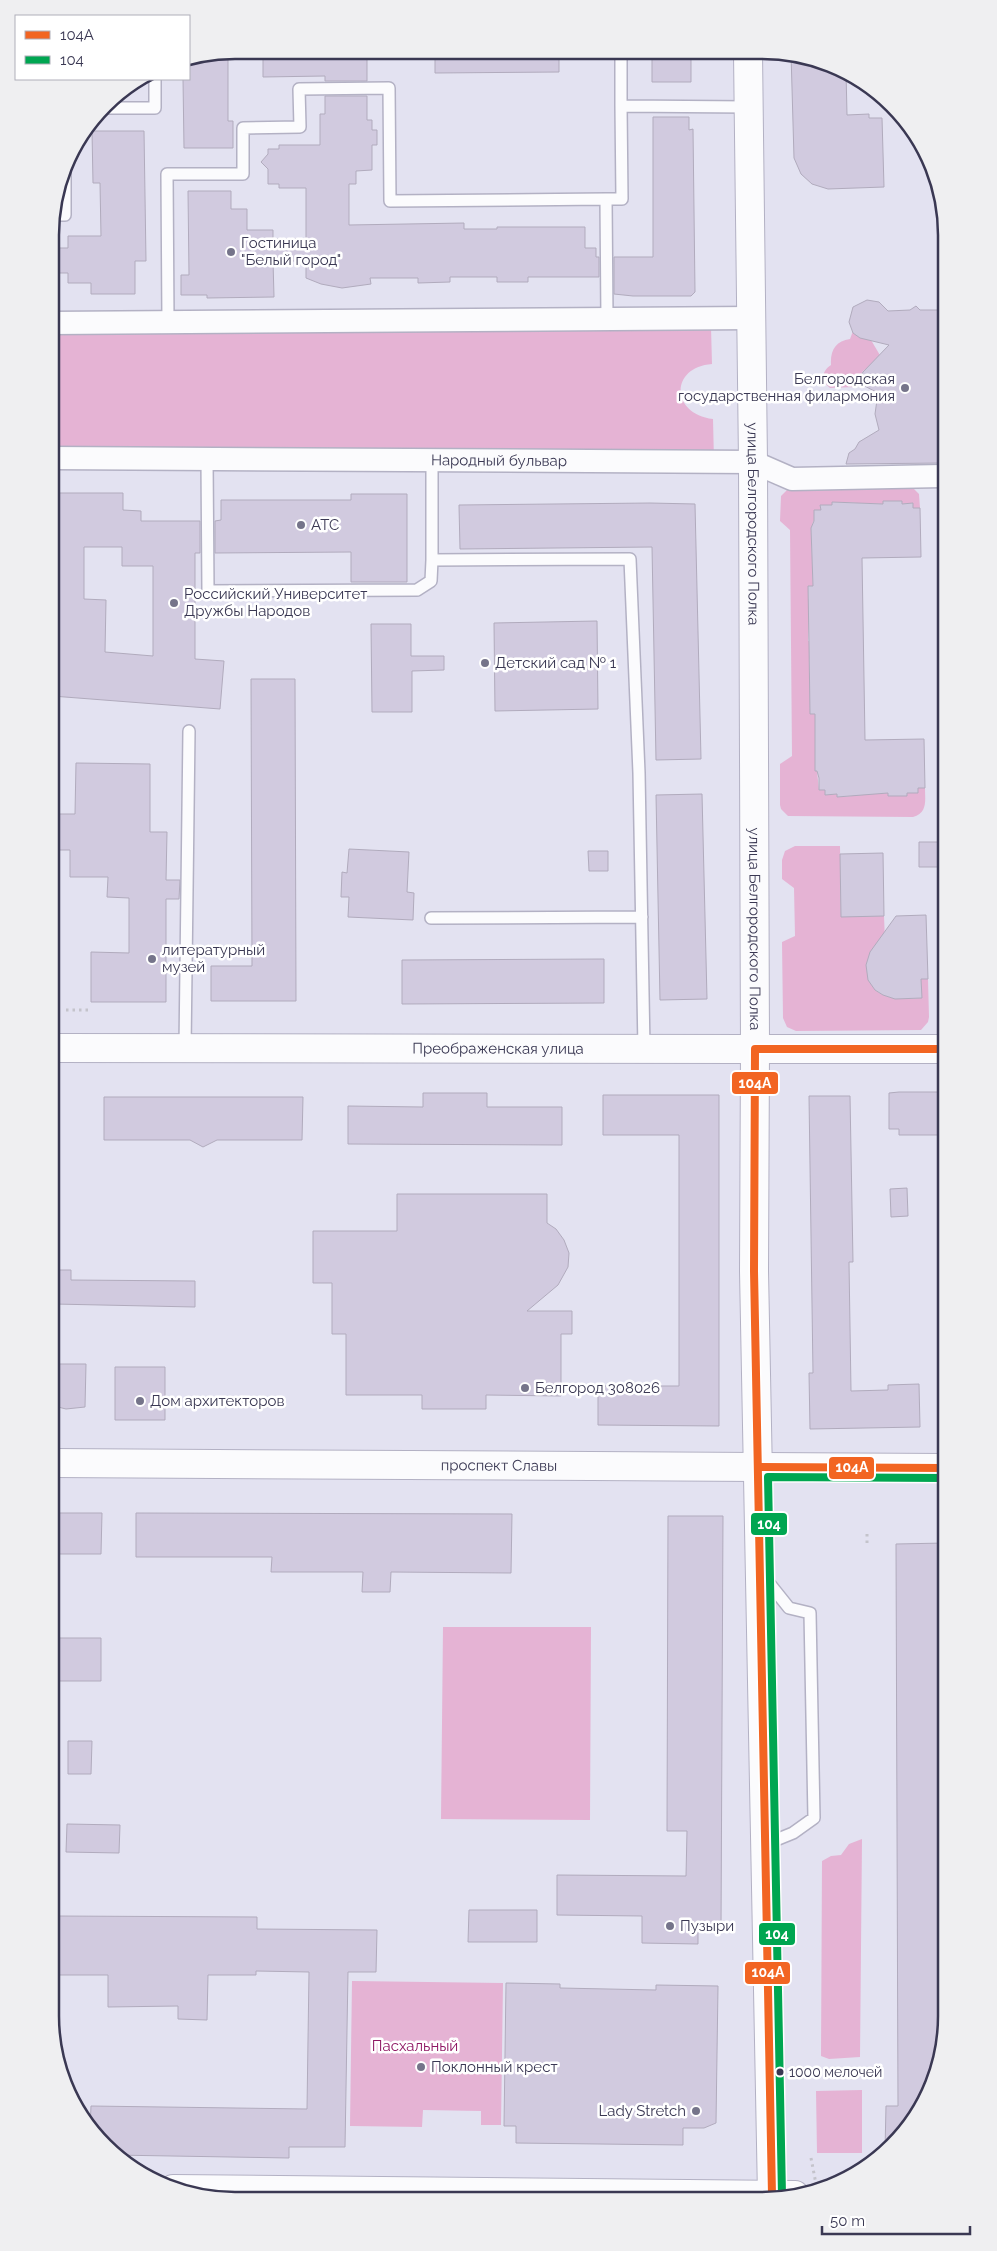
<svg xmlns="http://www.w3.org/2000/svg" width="997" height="2251" font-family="Raleway,sans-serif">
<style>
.green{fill:#e5b3d4}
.building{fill:#d1cadf;stroke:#b1abbd;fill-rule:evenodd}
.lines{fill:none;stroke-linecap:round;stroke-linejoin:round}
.lane-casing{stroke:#b3b1c4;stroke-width:14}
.street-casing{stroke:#b3b1c4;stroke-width:25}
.secondary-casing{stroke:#b3b1c4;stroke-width:30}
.primary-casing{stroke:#b3b1c4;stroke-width:30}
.path{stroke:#c4c3cb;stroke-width:3;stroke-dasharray:2.5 4;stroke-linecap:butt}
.lane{stroke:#fbfbfd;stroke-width:11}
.street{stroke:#fbfbfd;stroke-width:22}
.secondary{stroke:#fbfbfd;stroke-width:28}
.primary{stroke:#fbfbfd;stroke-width:28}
.bus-1-casing{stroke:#fff;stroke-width:11}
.bus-2-casing{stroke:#fff;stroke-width:11}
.bus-1{stroke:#f26522;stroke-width:8}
.bus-2{stroke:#00a651;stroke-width:8}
.poi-dot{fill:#75748a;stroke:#fff;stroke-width:2}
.bus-dot{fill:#3a3853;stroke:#fff;stroke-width:2}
.labels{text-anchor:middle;stroke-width:5;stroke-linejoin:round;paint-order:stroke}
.bus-label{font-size:14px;fill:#3a3853;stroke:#fff;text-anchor:start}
.poi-label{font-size:15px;fill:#3a3853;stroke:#fff;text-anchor:start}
.street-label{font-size:15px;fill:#3a3853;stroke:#fff}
.park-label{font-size:15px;fill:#8f1764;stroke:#fff}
.rim{fill:none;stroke:#3a3853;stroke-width:2.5}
.line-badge{stroke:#fff;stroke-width:2}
.badge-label{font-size:14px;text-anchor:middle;font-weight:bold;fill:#fff}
</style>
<rect width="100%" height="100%" fill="#e3e2f1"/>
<path class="green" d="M711,327L712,364C670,367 670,414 713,419L714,461L51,457V331Z
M853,331L871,340L881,357L863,371L854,387L830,388C820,380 822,371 831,365C830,350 836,341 850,339Z
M912,487L919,494L920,508H913V503L902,504L901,501H883V504L832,502V505H821V510L813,522L811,529L813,586L808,587V599H810L808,641H814V658L809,659V673H811L810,713L815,714L817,752H815V771H817L819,790H825L826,795L837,794L838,797L852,796L853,794L888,793V796H906L907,793H918V788H925C925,800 928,813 913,817L788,816L781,809L780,805V764L792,756L790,530L780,521L781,496L788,489Z
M795,846H840L841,916H884L885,941L875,990C890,1001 904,999 921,998V979H928L929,1017L928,1022L921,1030L796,1031L787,1027L783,1018L782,942L795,936L794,888L782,879V860L785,851Z
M443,1627H591L590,1820L441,1819Z
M862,1839L860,2057L829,2059L821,2056L822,1861L831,1856L841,1855L849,1844Z
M352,1981L503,1983L501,2125H481V2111L423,2110L422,2127L350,2126Z
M862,2090V2153H817L816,2091Z"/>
<path class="building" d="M228,51V121H233V148H184L183,79H189V59Z
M435,51L559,52V72L435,73Z
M652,53H691V82H652Z
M791,53L798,54L846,71L847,115L869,114V118H882L884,187L828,189L812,184L801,174L794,158Z
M367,55V81H325V76L263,77V56Z
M325,96H367V120H372V130H377V145H372V170L356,171V184H349V225L464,223V229H497V227H585V248H596V257H599V277H528V282H497V277H450V282L418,283V278H370L371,284L342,288L321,284L306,278V261H273L274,297L207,298V295H181V275H189L188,191H231V209H247V230H273V239H306V188H279V184H268V169L261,162L268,154V149H279V145H320V114H325Z
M653,117H689V130L693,129L695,292L691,296H633L614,294V257H653Z
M92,131H144L146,261H135V294H91V283H68V273H54V269H51L50,248H68V236H101L100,183H93Z
M867,300L879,302L888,311L910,310L916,306L920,310H941L942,463L846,464L849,453L855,449L859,442L879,430L875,414L878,393L857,382L863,372L889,345L860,338L853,333L849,322L853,307Z
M51,493H123V510L141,511V521H200V553H195V659L224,661L220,709L52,696ZM84,547H122V566H153V656L105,652L106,600L84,599Z
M351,494H407V582H351V552L215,553V521L221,520V500H351Z
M883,501H902V504L913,503V508H920L921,557L862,558L865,740L924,739L925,788H918V793H907V796H888V793L837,797V794L825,795V790H819V778L817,771H815V714H810L809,645L808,586H813L811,528L814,521V510H821L820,505H832V502L883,504Z
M650,503L695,504L701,759L656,760L652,547L460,549L459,505Z
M597,621L598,709L495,711L494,623Z
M371,624H411V656H444V670L412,671V712H372Z
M251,679H295L296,1001H211V966H252Z
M76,763L150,764V832H167L166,880H180L179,899H166V1002H91V952L129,953V898L107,897L108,877H70V850H53L52,814H75Z
M702,794L707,999L660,1000L656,795Z
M919,842H939L940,867H919Z
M349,849L409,852L407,892L414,893L413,920L348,917L349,897H341L342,872L347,873Z
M588,851H608V871H589Z
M883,853L884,916L841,917L840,854Z
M926,915L928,979H921L922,998L895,999L883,995L875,990L868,980L866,965L870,952L896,916Z
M604,959V1003L402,1004V960Z
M899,1092H944V1135H899V1129H889V1093Z
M423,1093H487V1107H562V1145L348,1144V1106L423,1107Z
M603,1095H719V1426L598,1425V1386H679V1135H603Z
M809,1096H850L853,1262H849L851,1391L888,1390V1385L919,1384L920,1427L810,1429L809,1373H813Z
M104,1097H303L302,1140H217L203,1147L190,1140H104Z
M907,1188L908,1216L891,1217L890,1189Z
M397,1194H547V1223L556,1229L564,1240L569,1253L568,1267L558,1285L527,1311H572V1334H561V1396L486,1395V1409H422V1395H346V1334H332V1283H313V1231H397Z
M54,1270H71V1280L195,1281V1307L54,1304Z
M54,1364H86L85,1407L66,1409L54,1406Z
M115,1367H165V1420H115Z
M55,1513H102L101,1554H55Z
M136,1513L512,1514L511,1573L391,1572L390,1592H362L363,1572H271L272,1557H136Z
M668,1516H723L721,1930H698V1944L642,1943V1916L557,1915V1875L686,1876L687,1831H667Z
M945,1543L947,2028L933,2087L909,2129L885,2151L886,2106H898L896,1544Z
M55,1638H101V1681H55Z
M68,1741H92L91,1774H68Z
M67,1824L120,1825L119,1853L66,1852Z
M469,1910H537V1942H468Z
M56,1916L257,1917V1929L377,1930L376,1972H348L345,2147H289V2158L113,2155L90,2129L91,2106L307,2109L309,1972L256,1971V1975H208L207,2020L178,2019V2006L108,2007V1975H56Z
M506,1983L560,1984V1988L656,1990V1985L718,1986L716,2123L704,2128H683V2145L516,2143V2126H504Z"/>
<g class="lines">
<defs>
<path id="lane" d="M621,52V106L749,107
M103,108H155V79
M606,199H622L621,106
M52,215H65V170
M168,322L167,174H243V128L300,127L299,89L389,88L390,201L606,199L607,319
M207,459L208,591L417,590L431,581L432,560
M432,460V560L630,559L639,773L644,1049
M431,918L642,917
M185,1048L189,731
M765,1578L789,1608L810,1613L814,1818L793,1833L766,1844"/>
<g id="street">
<path d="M51,323L752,318"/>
<path id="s1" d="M51,458L753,462L792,479L942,476"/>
</g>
<g id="secondary">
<path id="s2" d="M748,53L753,462L755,1049H943"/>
<path d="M758,1467L945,1468"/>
<path d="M173,2189L795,2195"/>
</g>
<g id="primary">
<path id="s3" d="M53,1048L755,1049L754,1271L772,2195"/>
<path id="s4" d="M54,1463L758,1467"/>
</g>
</defs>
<use href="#lane" class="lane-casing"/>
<use href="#street" class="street-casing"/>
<use href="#secondary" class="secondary-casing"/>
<use href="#primary" class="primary-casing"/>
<path class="path" d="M74,146V158
M50,230L51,248
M66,1010H90
M867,1534V1546
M811,2158L816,2184"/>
<use href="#lane" class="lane"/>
<use href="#street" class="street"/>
<use href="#secondary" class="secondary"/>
<use href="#primary" class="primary"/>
<defs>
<path id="bus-1" d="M758,1467L945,1468
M772,2195L754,1271L755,1049H943"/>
<path id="bus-2" d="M782,2195L768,1477L945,1478"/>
</defs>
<use href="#bus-1" class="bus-1-casing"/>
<use href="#bus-2" class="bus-2-casing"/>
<use href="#bus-1" class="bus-1"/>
<use href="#bus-2" class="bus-2"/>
</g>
<g class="poi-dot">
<circle cx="231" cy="252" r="5"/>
<circle cx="905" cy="388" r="5"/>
<circle cx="301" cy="525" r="5"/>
<circle cx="174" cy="603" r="5"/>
<circle cx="485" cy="663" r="5"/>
<circle cx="152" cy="959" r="5"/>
<circle cx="525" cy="1388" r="5"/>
<circle cx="140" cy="1401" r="5"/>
<circle cx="670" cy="1926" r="5"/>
<circle cx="421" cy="2067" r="5"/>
<circle cx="696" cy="2111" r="5"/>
</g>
<circle class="bus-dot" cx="780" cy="2072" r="4.5"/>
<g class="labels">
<g class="bus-label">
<text x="789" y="2077">1000 мелочей</text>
</g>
<g class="poi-label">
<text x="241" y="248">Гостиница<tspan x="241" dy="17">"Белый город"</tspan></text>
<text x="895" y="384" text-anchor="end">Белгородская<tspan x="895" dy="17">государственная филармония</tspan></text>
<text x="311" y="530">АТС</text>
<text x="184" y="599">Российский Университет<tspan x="184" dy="17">Дружбы Народов</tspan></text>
<text x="495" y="668">Детский сад № 1</text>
<text x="162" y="955">литературный<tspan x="162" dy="17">музей</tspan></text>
<text x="535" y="1393">Белгород 308026</text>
<text x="150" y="1406">Дом архитекторов</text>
<text x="680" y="1931">Пузыри</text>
<text x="431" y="2072">Поклонный крест</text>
<text x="686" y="2116" text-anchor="end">Lady Stretch</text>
</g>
<g class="street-label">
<text dy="5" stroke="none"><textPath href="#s1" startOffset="448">Народный бульвар</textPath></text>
<text dy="5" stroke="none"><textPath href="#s2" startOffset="471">улица Белгородского Полка</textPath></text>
<text dy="5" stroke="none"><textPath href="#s2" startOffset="876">улица Белгородского Полка</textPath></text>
<text dy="5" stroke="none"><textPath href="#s3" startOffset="445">Преображенская улица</textPath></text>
<text dy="5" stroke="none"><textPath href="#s4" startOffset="445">проспект Славы</textPath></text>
</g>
<g class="park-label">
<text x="415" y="2051">Пасхальный</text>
</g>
</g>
<path d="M0 0H997V2251H0ZM235 59H762A176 176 0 0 1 938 235V2016A176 176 0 0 1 762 2192H235A176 176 0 0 1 59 2016V235A176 176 0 0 1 235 59Z" fill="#efeff1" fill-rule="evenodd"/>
<path class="rim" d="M235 59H762A176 176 0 0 1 938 235V2016A176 176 0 0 1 762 2192H235A176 176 0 0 1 59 2016V235A176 176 0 0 1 235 59Z"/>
<g class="line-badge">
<rect x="731" y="1071" width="48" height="24" rx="5" fill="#f26522"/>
<rect x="828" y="1456" width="47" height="24" rx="5" fill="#f26522"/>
<rect x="750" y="1512" width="38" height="24" rx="5" fill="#00a651"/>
<rect x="758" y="1922" width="38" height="24" rx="5" fill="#00a651"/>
<rect x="744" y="1961" width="47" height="24" rx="5" fill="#f26522"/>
</g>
<g class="badge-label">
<text x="755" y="1088">104А</text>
<text x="852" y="1472">104А</text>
<text x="769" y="1529">104</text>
<text x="777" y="1939">104</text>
<text x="768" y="1977">104А</text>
</g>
<rect x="15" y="15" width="175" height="65" fill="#ffffff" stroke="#b0afba"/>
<rect x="25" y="31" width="25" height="8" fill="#f26522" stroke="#b0afba"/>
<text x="60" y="40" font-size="15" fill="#3a3853">104А</text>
<rect x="25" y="56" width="25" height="8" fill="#00a651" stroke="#b0afba"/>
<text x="60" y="65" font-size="15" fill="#3a3853">104</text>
<path d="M822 2226v8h148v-8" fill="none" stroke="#3a3853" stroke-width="2.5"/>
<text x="830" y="2226" font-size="15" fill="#3a3853" stroke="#ffffff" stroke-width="4" paint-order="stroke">50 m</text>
</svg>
